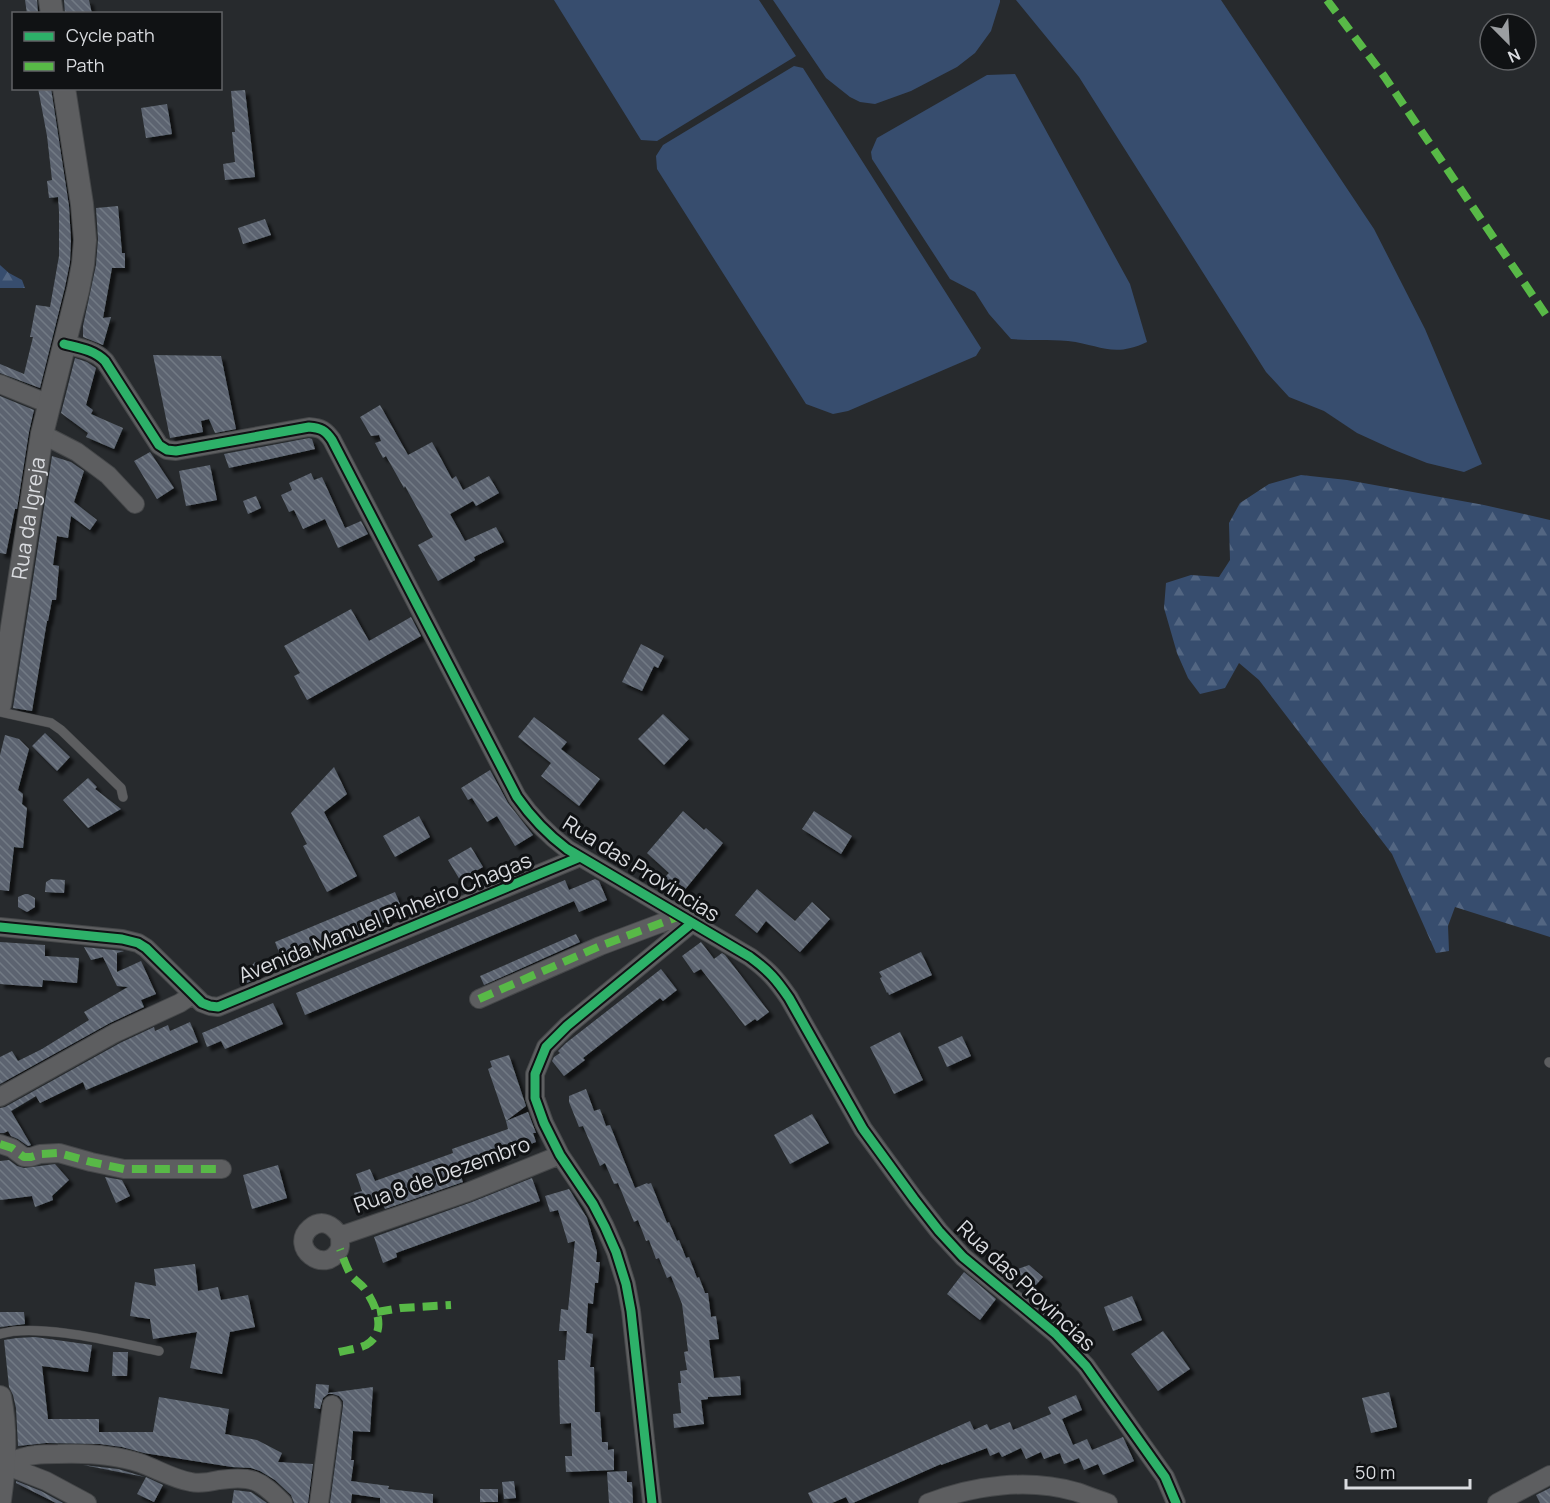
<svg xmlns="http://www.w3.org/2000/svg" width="1550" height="1503" font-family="Manrope,sans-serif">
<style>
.grass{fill:#374d6e}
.forest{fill:url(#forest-firs)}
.building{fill:url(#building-back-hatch);filter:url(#shadow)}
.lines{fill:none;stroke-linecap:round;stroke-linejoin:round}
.service-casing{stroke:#454749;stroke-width:10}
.minor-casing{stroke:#454749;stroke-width:20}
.tertiary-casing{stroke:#454749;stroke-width:24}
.service{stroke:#5d5e60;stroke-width:9}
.minor{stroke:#5d5e60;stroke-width:18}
.tertiary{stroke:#5d5e60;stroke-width:22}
.quiet{stroke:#58b947;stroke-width:8;stroke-dasharray:15 8;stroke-linecap:butt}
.cycleway-casing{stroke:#101214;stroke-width:13}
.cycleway{stroke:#2db169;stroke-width:9}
.labels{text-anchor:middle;stroke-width:6;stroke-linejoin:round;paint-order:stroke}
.street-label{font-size:21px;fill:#dadce0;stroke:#101214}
</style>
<defs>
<pattern id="forest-firs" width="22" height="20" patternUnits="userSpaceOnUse" patternTransform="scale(1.5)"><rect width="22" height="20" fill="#374d6e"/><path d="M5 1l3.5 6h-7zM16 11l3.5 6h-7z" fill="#536682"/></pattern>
<pattern id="building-back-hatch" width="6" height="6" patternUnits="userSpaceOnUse" patternTransform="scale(1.5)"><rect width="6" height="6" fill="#5b6470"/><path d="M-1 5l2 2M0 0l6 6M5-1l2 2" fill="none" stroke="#727a84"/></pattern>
<filter id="shadow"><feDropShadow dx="4.5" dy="4.5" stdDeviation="1.5" flood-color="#0009"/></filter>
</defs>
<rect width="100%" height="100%" fill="#272a2d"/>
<path class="grass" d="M554,0H759L796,56L657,141L641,140Z
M773,0H1000V2L991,31L975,53L957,67L911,91L875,104L860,102L850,97L826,78Z
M1016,0H1221L1374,229L1425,329L1482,464L1464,472L1427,463L1392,449L1357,433L1324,411L1289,397L1266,372L1079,77Z
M794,66L803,68L981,348L976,356L848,411L833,414L806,404L657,169L656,156L663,145Z
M1015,74L1130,284L1147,342C1113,358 1101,345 1068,341C1049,339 1030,341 1011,339L989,314L975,292L950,279L872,159L871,152L877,138L987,75Z"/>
<path class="forest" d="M0,265L9,273L22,280L25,288H0Z
M1301,475L1347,480L1484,505L1550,520V937L1455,907L1448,926L1449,951L1436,953L1392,854L1259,680L1239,663L1225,688L1200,694L1188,678L1177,653L1164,608L1166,583L1191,575L1219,577L1230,560L1229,523L1240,503L1269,484Z"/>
<path class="building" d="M25,0H37L38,14H27Z
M64,0H89L92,14H65Z
M38,88H51L69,206L71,240L70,262L65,287L40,388L0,373V364L24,374L33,337H30L36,305L50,307L59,256V212L58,197L49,198L47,181L52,180L47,136Z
M245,90L255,177L225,180L223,164L235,162L232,132H235L231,91Z
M167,104L172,134L146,138L141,108Z
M118,206L122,253H125V268H112L103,318L111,317L103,345L83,337V326L96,265L98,239L96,208Z
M265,219L271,235L243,244L238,228Z
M153,355L221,356L236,429L215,433L209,419L201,421L203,432L170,438Z
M75,358L87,362L96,368L86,405L93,410L91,414L123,428L114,449L86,437L88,433L61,413Z
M0,396L34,410L29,432L17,509H15L6,554L0,553Z
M380,405L408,455L432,442L452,479L456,476L463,490L489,476L499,493L476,506L473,501L450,514L465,541L496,527L504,542L474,557L475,560L438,581L418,545L433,537L405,486L404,488L386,456L383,458L375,443L381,441L379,435L371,436L360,417Z
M309,438L312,439L315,449L229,468L224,454Z
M150,452L174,488L157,499L134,461Z
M52,456L71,462L84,471L74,502L97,520L90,530L71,516L68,538L57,536L53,565L59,566L56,600H52L48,621H47L32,711L13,708Z
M210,465L217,500L186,506L179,471Z
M311,473L314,480L322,477L345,528L361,521L368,534L338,548L325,519L303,529L294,510L289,512L281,495L292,490L289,483Z
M256,496L261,508L248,514L243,501Z
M351,609L369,641L411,617L421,636L307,700L294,676L300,673L284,646Z
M641,644L664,656L658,668L654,666L642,691L622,682Z
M663,714L689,739L664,765L638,739Z
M534,717L567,742L561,749L600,779L579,806L541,776L551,763L518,737Z
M45,733L70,757L57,771L32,746Z
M5,735L19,739L29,749L18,790L23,794L22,804L27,808L23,848L14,847L9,891L0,890V755Z
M334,767L347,794L324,812L357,876L327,892L303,846L307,844L291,813Z
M490,770L508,803L533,835L515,846L497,816L487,822L472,798L468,800L461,788Z
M88,778L97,787L95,789L121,809L88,828L63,800Z
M683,811L704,830L706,828L723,843L683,892L665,877L669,873L647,853Z
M814,811L852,836L841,854L802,829Z
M419,816L430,837L395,857L383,836Z
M471,847L483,867L460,880L448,860Z
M51,879L65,880L64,893L45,892L46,882Z
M595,879L599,881L607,900L579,912L574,901L305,1015L296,993L565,880L569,890Z
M757,889L795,921L812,902L830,919L800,952L766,921L757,933L735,915Z
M395,892L404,914L283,963L275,942Z
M25,894H28L35,898V907L27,912L18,907V897Z
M576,934L580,942L484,985L480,976Z
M0,942L45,945V956L79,958L77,983L43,980L42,987L0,984Z
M701,942L714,959L722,953L725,955L769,1012L757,1021L755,1019L745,1026L701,969L694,973L682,956Z
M84,947L124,951L117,953V972L141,961L156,994L141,1000L144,1007L110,1023L0,1084V1057L12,1051L18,1061L42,1049L89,1020L84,1012L128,987L117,986L103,957L91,960Z
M921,952L932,975L889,995L888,992L887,993L880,978L882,977L879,972Z
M255,962L262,977L244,984L241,977Z
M661,969L677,990L663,1001L660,998L583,1058L585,1060L564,1076L552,1061L554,1057L560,1053L558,1051L566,1043Z
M273,1003L283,1024L225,1049L221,1041L207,1047L202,1033Z
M190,1022L198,1042L86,1090L83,1082L40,1103L36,1096L11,1111L31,1145L28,1146L18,1139L11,1136L8,1131L4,1133H0V1108L5,1107L120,1043L154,1027L155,1031L168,1025L170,1031Z
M900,1032L923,1080L894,1094L870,1047Z
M962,1036L971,1056L947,1067L938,1047Z
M509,1055L526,1106L506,1121L488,1069L492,1067L490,1061Z
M586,1089L594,1111L600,1109L606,1126L610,1125L635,1188L647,1183L648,1184L651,1183L667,1223L669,1222L677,1241L679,1240L686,1258L689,1257L697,1278L699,1277L705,1293H708L711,1317L716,1316L719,1339L709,1340L714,1378L740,1376L741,1395L708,1397V1399L701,1400L704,1424L674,1428L673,1414L681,1413L678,1383H681L680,1371L687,1370L684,1352L688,1351L682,1304L671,1276L667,1278L659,1258L656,1259L649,1240L646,1241L638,1220L634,1222L618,1183L614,1184L605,1163L600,1166L583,1126L579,1127L569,1102V1096Z
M528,1112L536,1133H533L536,1142L501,1155L503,1159L460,1174L463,1182L385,1209L382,1202L360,1210L354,1193L362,1191L356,1174L370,1169L375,1181L453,1153L452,1149L508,1129L506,1121Z
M812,1114L829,1143L790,1164L774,1135Z
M9,1160L17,1166L24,1168L55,1164L69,1180L52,1196L53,1200L35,1207L32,1196L0,1200V1161Z
M278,1165L287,1198L252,1209L243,1175Z
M105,1177L122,1180L130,1196L116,1203Z
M532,1178L540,1201L396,1253L397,1257L383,1263L374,1237L472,1202Z
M569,1189L587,1218L597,1252L596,1262H600L598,1283H595L593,1304L588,1303L586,1333L593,1334L590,1367H594L595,1412H600L602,1442H608V1450L614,1449V1470L566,1472L565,1456H572L571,1423L560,1424L558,1360H565L567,1331H559L561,1309L568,1310L575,1241L568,1243L558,1210L550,1212L545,1196Z
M195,1264L198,1291L218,1287L221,1300L248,1295L255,1327L230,1332L222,1374L190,1368L197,1332L153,1339L150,1319L130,1316L135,1282L156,1286L154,1269Z
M1029,1265L1043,1277L1034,1287L1015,1270Z
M964,1272L996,1299L980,1320L947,1294Z
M1132,1296L1142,1320L1113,1331L1104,1307Z
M0,1312H24L25,1324L0,1327Z
M1163,1331L1190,1369L1158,1391L1131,1354Z
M35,1337L92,1345L88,1372L42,1366L48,1419H99V1432H153L159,1397L229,1409L225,1434L257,1440L282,1453L278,1462L313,1464L308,1503H294L291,1495L275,1480L260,1471L251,1468L232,1467L144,1453L122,1447L100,1444L46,1443L18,1446L16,1408L13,1395L9,1387L4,1340L17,1338Z
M113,1352H128L127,1376H112Z
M316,1384L329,1385L328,1393L373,1387L370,1432L353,1431L351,1460H354L351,1481L389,1486L388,1489L433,1494V1503H380V1498L352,1494L351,1503H330L343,1406V1401L339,1396L333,1394H328L323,1398L320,1409L314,1408Z
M1389,1392L1397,1427L1371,1433L1362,1398Z
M1076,1395L1082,1410L1062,1419L1073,1445L1087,1439L1092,1450L1123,1437L1134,1461L1103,1475L1098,1464L1084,1470L1079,1458L1064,1464L1060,1453L1044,1459L1041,1452L1026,1459L1021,1448L1002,1457L999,1452L990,1456L987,1448L941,1465V1464L853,1503H849L846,1497L832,1503H813L808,1493L970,1421L974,1430L987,1424L990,1430L1010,1422L1013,1430L1051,1414L1048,1407Z
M83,1465L118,1469L145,1477Z
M627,1471V1482H632L633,1503H609L607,1472Z
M146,1477L163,1485L154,1502L137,1494Z
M16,1481L41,1491L63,1503H56L16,1483Z
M514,1481L516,1498L504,1499L502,1482Z
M1550,1488V1503H1540L1536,1495Z
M480,1489H498V1502H480Z
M234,1490L251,1492L267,1503H232Z"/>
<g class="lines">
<defs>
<path id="service" d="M0,712L51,723L61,730L121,788L123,797
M1549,1062L1550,1063
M0,1334C37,1322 119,1343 159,1351"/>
<path id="minor" d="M64,344C80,348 94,350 105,361L159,445L167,450L176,451L309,427C321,428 325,430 332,440L517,797C531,817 547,834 567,849L750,957C769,971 776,979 789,998L863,1129L914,1199L939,1231L963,1257L1056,1334L1086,1366L1165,1477L1176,1503
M0,384L49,404
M42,434L77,452L108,475L135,504
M0,927L122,939L138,943L146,948L202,1003L210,1006L218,1007L580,857
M479,999L600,946L680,916
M0,1097L115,1033L180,1003L192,995
M0,1144L12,1148L24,1157H31L40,1154L59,1153L91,1162L124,1169H222
M340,1236C340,1241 341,1246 339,1250C325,1276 288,1247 310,1228C322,1218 333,1225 340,1236L468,1192L560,1155
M0,1463L46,1481L87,1503
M4,1464C14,1460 24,1456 35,1455C43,1454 51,1454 58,1454C86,1453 113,1454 140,1463C157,1469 173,1479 191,1482C200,1484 210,1482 219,1480C252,1475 260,1480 283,1503
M319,1503L332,1405
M652,1503L631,1311L626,1284L616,1252L605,1227L593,1204L560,1155L544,1123L535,1098V1074L546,1047L567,1026L692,923
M928,1503C975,1485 1028,1478 1077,1492C1088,1496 1098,1500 1108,1503
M1497,1503L1550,1475"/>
<g id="tertiary">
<path d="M50,0L52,14"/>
<path id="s1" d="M0,704L42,434L78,290L83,264L85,240L82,204L64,88"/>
<path d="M0,1397C7,1431 5,1465 0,1500"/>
</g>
</defs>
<use href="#service" class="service-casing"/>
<use href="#minor" class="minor-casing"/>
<use href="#tertiary" class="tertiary-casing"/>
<use href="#service" class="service"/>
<use href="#minor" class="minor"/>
<use href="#tertiary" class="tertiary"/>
<path class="quiet" d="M1327,0L1384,76L1550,321
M479,999L600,946L680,916
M0,1144L12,1148L24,1157H31L40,1154L59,1153L91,1162L124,1169H222
M377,1312L401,1308L451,1305
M339,1352C347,1350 358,1349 366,1345C389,1332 375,1303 364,1288C360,1283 354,1280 351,1275C346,1267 343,1257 340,1249"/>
<defs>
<path id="cycleway" d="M64,344C80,348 94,350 105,361L159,445L167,450L176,451L309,427C321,428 325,430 332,440L517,797C531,817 547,834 567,849L750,957C769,971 776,979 789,998L863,1129L914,1199L939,1231L963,1257L1056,1334L1086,1366L1165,1477L1176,1503
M0,927L122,939L138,943L146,948L202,1003L210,1006L218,1007L580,857
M652,1503L631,1311L626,1284L616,1252L605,1227L593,1204L560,1155L544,1123L535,1098V1074L546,1047L567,1026L692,923"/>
</defs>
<use href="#cycleway" class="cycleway-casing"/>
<use href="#cycleway" class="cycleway"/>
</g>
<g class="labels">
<g class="street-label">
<text dy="7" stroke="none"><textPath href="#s1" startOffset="188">Rua da Igreja</textPath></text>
<text transform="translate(641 869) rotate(32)" y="7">Rua das Provincias</text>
<text transform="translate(385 918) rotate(-22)" y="7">Avenida Manuel Pinheiro Chagas</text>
<text transform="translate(442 1175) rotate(-20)" y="7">Rua 8 de Dezembro</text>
<text transform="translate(1026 1286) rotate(43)" y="7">Rua das Provincias</text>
</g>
</g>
<rect x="12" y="12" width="210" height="78" fill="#101214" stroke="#616366" stroke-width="1.5"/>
<rect x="24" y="32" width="30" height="9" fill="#2db169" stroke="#616366" stroke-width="1.5"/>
<text x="66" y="42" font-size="18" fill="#dadce0">Cycle path</text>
<rect x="24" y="62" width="30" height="9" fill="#58b947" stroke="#616366" stroke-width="1.5"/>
<text x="66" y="72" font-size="18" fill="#dadce0">Path</text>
<g transform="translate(1508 42) rotate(156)"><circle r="28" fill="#101214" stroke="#616366" stroke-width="1.5"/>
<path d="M0-4.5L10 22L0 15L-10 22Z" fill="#9b9ea1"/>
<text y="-9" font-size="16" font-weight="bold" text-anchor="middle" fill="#dadce0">N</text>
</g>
<path d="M1346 1479v9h124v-9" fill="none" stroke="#dadce0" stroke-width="3"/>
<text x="1355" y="1479" font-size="18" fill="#dadce0" stroke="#101214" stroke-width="4.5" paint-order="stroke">50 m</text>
</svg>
